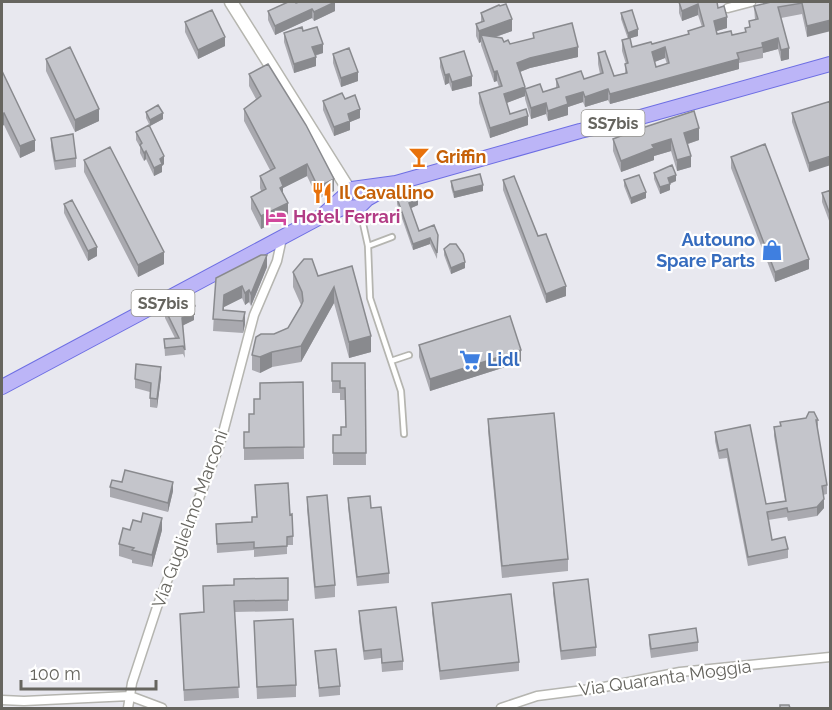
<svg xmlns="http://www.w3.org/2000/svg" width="832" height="710" font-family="Raleway,sans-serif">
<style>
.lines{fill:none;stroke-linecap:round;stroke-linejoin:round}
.lane-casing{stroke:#b5b5b0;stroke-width:8}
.street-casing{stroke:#b5b5b0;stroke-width:11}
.secondary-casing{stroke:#b6b6b0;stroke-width:15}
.primary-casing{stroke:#6d6ee3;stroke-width:16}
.lane{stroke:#fff;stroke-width:4.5}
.street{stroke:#fff;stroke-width:8}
.secondary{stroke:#fff;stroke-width:12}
.primary{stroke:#bcb5f7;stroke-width:14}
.wall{fill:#a9a9af;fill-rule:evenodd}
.shaded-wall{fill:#898a8e}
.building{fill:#c4c5cb;stroke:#898a8e;stroke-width:1.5;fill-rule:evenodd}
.labels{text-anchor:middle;stroke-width:4.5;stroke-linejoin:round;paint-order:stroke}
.shield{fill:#fff;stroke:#94938f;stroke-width:1.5}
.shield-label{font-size:16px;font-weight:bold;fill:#66655f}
.food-label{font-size:18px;font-weight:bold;fill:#c56008;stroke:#fff;text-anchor:start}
.hotel-label{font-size:18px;font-weight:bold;fill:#b23c85;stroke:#fff;text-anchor:start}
.shop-label{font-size:18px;font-weight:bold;fill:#366cbe;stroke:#fff;text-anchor:end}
.street-label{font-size:18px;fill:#66655f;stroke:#fff}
</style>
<rect width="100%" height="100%" fill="#e8e8ef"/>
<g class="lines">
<defs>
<path id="lane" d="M360,210L368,246L370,298L401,391L404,434
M368,246L392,237
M391,361L409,355"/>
<path id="street" d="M728,8L751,2
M2,700L24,701L130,696L162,708
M128,708L132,683L157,607L220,444L254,315L277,261L282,238
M501,708L537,696L599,688L680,672L830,657"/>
<path id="secondary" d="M231,2L349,190"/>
<path id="primary" d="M322,216L352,189L396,183L580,131L637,118L830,64
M2,387L322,216L343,208L359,207L367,199L383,190"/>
</defs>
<use href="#lane" class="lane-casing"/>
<use href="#street" class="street-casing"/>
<use href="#secondary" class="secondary-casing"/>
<use href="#primary" class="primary-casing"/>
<use href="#lane" class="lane"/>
<use href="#street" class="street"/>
<use href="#secondary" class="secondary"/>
<use href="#primary" class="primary"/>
</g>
<path class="wall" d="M679,2L718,8L727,28L716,31L717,34L732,35L745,32V28L749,27V21L755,20L754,6L831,2L807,37L802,14L781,18L789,59L781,61L778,49L763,53V58L739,63V69L610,104L608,100L585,107L583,102L568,107V115L548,121L546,114L531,119L525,99V89L543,92L556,88V79H584L600,74L598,64V53L614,76L625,73L626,64L622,51V40L628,39L621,19V13L638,36L630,38L632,47L652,44L688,34V31L702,27L698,15L682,21L679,13ZM665,58L667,64L656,67L654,62Z
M296,3L335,11L314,21L312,18L275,35L268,20V11Z
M481,13L512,31L496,37L504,42L510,44L533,38V33L578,57L530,68L520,72L525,96L506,103L510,114L528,125L490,138L479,103V93L499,87L497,81L494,82L481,45V42L479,43L476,36V24L481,22Z
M185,22L225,46L198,59L185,32Z
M303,31L323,53L315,56L316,66L294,73L284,42V33Z
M333,54L358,81L341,87L333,63Z
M440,58L472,86L452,91L449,83L445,85L440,67Z
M46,59L99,121L75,132L46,71Z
M2,71L35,151L20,158L4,125L2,126Z
M249,74L334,191L318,199L307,176L283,188V194L288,215L261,229L251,209V197L261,191L260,188V176L270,170L244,121V109L256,99L249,86Z
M345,99L360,118L350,122V130L334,136L323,110V101Z
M831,101L809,172L792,122V113Z
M146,112L163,119L150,126L146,118Z
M136,132L164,164L162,166V172L154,176L146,159L144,161L140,153V147L136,140Z
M51,138L76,158V167L55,170L51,147Z
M613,139L699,140L688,144L691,167L677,171L671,151L654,156V160L621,172L613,151Z
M731,157L809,269L775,282L731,168Z
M84,160L164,264L138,277L84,172Z
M654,173L676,181L670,184V190L660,194L654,179Z
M503,180L566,296L546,303L503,190Z
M624,180L646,198L631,204L624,186Z
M451,181L483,191L454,198L451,187Z
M831,190V226L822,202V193Z
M397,198L418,205L411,208L419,231L438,235L437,259L430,244L413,250L397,204Z
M64,204L97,256L88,261L64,213Z
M444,249L465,268L451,274L444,255Z
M352,266L371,352L349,358L334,303L301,362L272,367L260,373L252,370V355L274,334L288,328L301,305L293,287V272L318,276Z
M267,267L251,306L249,302L245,305L242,298L224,307V310L245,312V324L243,333L213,331L216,278Z
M165,309L195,315H194V320L183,325L185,358L183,354L165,356L164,339L175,338L165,318Z
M419,345L521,362L430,391L419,357Z
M332,363H365L366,465H333V435H341L346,427L345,400H340V393H332Z
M161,377L157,408L150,407V392L135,388V379Z
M303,382L304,459L244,460V432H249L260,399Z
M488,419L568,559V571L502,578L488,431Z
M818,420V429H817L827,485V494L823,495L824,508L817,516L788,521L787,517L768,520L772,540L788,549V558L748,566L727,458L719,459L715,441V432L766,504L785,501L774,436V427L780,426V422Z
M122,482L173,491L168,512L110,497V487Z
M255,485L290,515L293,536V545H287V554L254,557V550L217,553L216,524L252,522L257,517Z
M307,497L335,585V597L315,599L307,509Z
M348,498L371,508L389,573V583L357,586L348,507Z
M130,530H162L152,567L132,563V560L119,556V544Z
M288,578V611L234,612L239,698L184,701L180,614L204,612L234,585Z
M553,583L596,647V656L561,660L553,593Z
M432,603L519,662V671L440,680L432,612Z
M359,611L403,661V670L382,672L381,658L364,660L359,621Z
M254,621L296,685V697L257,699Z
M649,635L698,642V651L651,658L649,644Z
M315,651L340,686V695L319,697Z"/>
<path class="shaded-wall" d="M335,2V11L314,21V12Z
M698,4V15L682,21V11Z
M312,9V18L275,35V26Z
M727,17V28L714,32V21Z
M512,19V31L483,41L481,35V42L479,43V31Z
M831,20V31L807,37V26Z
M638,29V36L628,39V33Z
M225,37V46L198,59V50Z
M778,38V49L763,53L762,43Z
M323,44V53L312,56V47Z
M578,47V57L530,68L517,73V63L530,58Z
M665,47V58L652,63V52Z
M789,48V59L781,61V50Z
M316,57V66L294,73V64Z
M739,59V69L610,104V94Z
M497,71V81L494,82V72Z
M358,72V81L341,87V78Z
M449,74V83L445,85V75Z
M472,76V86L452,91V82Z
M525,87V96L504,104V94Z
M608,89V100L585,107V97Z
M583,92V102L568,107V115L548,121V111L566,97Z
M546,103V114L531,119V108Z
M99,109V121L75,132V120Z
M360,109V118L350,122V130L334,136V127L348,114Z
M4,113V125L2,126V114Z
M163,113V119L150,126V120Z
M528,116V125L490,138V128Z
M699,128V140L684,145V133Z
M671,139V151L654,156V160L621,172V161L652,145Z
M35,140V151L20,158V146Z
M146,151V159L144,161V153Z
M164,156V164L162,166V172L154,176V168L160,159Z
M691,156V167L677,171V160Z
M831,156V165L809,172V163Z
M307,164V176L283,188V198L280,190V178Z
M676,175V181L668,184V178Z
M334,179V191L318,199V187Z
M670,184V190L660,194V187Z
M483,185V191L454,198V192Z
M646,192V198L631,204V198Z
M418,199V205L409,209V203Z
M288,203V215L261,229V216Z
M430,238V244L413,250V244Z
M97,247V256L88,261V251Z
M164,252V264L138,277V265Z
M267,255V267L251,306V294Z
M809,259V269L775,282V272Z
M465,262V268L451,274V268Z
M242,286V298L224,307L223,322L224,295Z
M566,286V296L546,303V294Z
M334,287V303L301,362V346Z
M249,290V302L245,305V293Z
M195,306V315H194V320L182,326V318L192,308Z
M245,312V324L243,333V321Z
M371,336V352L349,358V342Z
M521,350V362L430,391V379Z
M272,352V367L260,373V357Z
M161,367V377L157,408V399Z
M173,482V491L168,512V503Z
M824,499V508L817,516V507Z
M162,518V530L152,567V555Z"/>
<path class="building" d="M288,2H295L296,3L299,2H335L314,12L312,9L275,26L268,11Z
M679,2H717L718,8L724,6L727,17L714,21L717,34L731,31L732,35L746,32L745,28L750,27L749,21L758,19L754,6L771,2H831V20L807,26L802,3L778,7L789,48L781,50L778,38L762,43L763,47L737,53L739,59L610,94L608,89L585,97L583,92L566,97L568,104L548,111L546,103L531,108L525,89L540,84L543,92L559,87L556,79L581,71L584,79L603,73L598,53L605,51L614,76L627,73L625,64L628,63L622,40L630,38L632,47L651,42L652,44L689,34L688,31L704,26L698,4L682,11ZM665,47L669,63L656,67L652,52Z
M506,4L512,19L479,31L476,24L484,21L481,13L499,5L500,6Z
M212,10L225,37L198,50L185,22Z
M632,10L638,29L628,33L621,13Z
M572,23L578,47L530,58L517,63L525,87L504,94L510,114L526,109L528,116L490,128L479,93L502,86L497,71L494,72L481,35L502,38L504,42L508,40L510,44L534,38L533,33Z
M302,27L303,31L317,27L323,44L312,47L316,57L294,64L284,33Z
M70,47L99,109L75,120L46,59Z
M349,48L358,72L341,78L333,54Z
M464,51L472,76L452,82L449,74L445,75L440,58Z
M268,64L306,125L334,179L318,187L307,164L280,178L283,186L280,188L288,203L261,216L251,197L266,189L260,176L275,168L244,109L261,96L249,74Z
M2,71L35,140L20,146L4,113L2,114Z
M342,93L345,99L355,95L360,109L348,114L350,121L334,127L323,101Z
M831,101V156L809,163L792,113Z
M158,105L163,113L150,120L146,112Z
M694,111L699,128L684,133L691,156L677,160L671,139L652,145L654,148L621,161L613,139L639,129Z
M149,125L164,156L160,159L162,164L154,168L146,151L144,153L140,145L142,143L136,132Z
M73,134L76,158L55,161L51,138Z
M765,144L809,259L775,272L731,157Z
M110,147L164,252L138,265L84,160Z
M672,165L676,175L668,178L670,184L660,187L654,173Z
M480,174L483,185L454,192L451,181Z
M639,175L646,192L631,198L624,180Z
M514,176L538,236L546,234L566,286L546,294L503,180Z
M831,190V217L822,193Z
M415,191L418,199L409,203L419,231L434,225L438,235L437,253L430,238L413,244L397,198Z
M72,200L97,247L88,251L64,204Z
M450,244H456L463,254L465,262L451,268L444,249Z
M261,255H267L251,294L249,290L245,293L242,286L224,295L223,310L245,312L243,321L213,319L216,278Z
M304,259H312L318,276L352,266L371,336L349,342L334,287L301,346L272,352L260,357L252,355L256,337L261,334H274L288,328L301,306L303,301L302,292L293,272Z
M191,297L195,306L192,308L194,312L182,318L185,350L183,346L165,348L164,339L179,338L165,309Z
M510,316L521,350L430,379L419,345Z
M332,363H365L366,453H333V435H341V427H346L345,388H340V381H332Z
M136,364L161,367L157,399L150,398L151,383L135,379Z
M303,382L304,447L244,448V432H249V414H254V399H260V383Z
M809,412H814L818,420H816L827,485L822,486L824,499L817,507L788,512L787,508L767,512L772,540L785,537L788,549L748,557L727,449L719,451L715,432L750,425L766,504L786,501L774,427L781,426L780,422L806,418Z
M554,413L568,559L502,566L488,419Z
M125,470L173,482L168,503L110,487L112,480L122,482Z
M288,483L290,515L292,514L293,536L287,537V546L254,548V542L217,544L216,524L252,522V517H257L255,485Z
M327,495L335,585L315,587L307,497Z
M370,496L371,508L381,507L389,573L357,577L348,498Z
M143,513L162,518L152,555L132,550L134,548L119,544L123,528L130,530L133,520L141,522Z
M288,578V600L234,601L239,687L184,690L180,614L204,612L203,586L234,585V579Z
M588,579L596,647L561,651L553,583Z
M511,594L519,662L440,671L432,603Z
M396,607L403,661L382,663L381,649L364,651L359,611Z
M293,619L296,685L257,687L254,621Z
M696,628L698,642L651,649L649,635Z
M336,649L340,686L319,688L315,651Z
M780,705H789L790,708H780Z"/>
<defs>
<symbol id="bar-bare" viewBox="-9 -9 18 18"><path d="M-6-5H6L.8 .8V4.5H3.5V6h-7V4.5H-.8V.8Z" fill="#e8710a" stroke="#fff" stroke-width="2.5" paint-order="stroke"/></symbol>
<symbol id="restaurant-bare" viewBox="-9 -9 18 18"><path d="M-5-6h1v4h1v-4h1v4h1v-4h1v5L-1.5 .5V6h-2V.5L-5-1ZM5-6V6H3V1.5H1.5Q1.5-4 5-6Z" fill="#e8710a" stroke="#fff" stroke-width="2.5" paint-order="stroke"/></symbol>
<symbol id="hotel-bare" viewBox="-9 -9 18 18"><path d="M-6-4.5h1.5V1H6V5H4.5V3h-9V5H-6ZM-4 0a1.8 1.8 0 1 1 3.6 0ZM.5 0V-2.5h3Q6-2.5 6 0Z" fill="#d1479c" stroke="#fff" stroke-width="2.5" paint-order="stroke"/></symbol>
<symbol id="shop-bare" viewBox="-9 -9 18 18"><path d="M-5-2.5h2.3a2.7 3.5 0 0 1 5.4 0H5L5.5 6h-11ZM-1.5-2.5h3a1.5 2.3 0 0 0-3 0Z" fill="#3f7fe0" stroke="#fff" stroke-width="2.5" paint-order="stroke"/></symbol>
<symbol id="supermarket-bare" viewBox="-9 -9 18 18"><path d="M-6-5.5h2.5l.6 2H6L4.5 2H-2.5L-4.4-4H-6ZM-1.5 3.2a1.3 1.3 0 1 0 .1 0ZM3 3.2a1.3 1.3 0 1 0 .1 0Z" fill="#3f7fe0" stroke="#fff" stroke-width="2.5" paint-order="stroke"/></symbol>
</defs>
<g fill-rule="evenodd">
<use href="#bar-bare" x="404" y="142" width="30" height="30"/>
<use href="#restaurant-bare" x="307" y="178" width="30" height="30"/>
<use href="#hotel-bare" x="261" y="202" width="30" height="30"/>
<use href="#shop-bare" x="757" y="235" width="30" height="30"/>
<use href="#supermarket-bare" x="455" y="345" width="30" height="30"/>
</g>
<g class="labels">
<g class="shield">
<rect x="581.5" y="110" width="63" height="26" rx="4.5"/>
<rect x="131.5" y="290" width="63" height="26" rx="4.5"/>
</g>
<g class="shield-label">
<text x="613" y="129">SS7bis</text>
<text x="163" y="309">SS7bis</text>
</g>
<g class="food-label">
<text x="436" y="163">Griffin</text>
<text x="339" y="199">Il Cavallino</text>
</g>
<g class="hotel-label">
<text x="293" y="223">Hotel Ferrari</text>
</g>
<g class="shop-label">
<text x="755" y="246">Autouno<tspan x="755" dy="21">Spare Parts</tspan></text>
<text x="487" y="366" text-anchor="start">Lidl</text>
</g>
<g class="street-label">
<text transform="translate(190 519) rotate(-70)" y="6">Via Guglielmo Marconi</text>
<text transform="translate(665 678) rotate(-8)" y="6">Via Quaranta Moggia</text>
</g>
</g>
<rect width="832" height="710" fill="none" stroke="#66655f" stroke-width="6"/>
<path d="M21 680v9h135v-9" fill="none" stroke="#66655f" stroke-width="3"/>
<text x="30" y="680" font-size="18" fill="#66655f" stroke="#ffffff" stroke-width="4.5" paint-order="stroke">100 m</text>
</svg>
